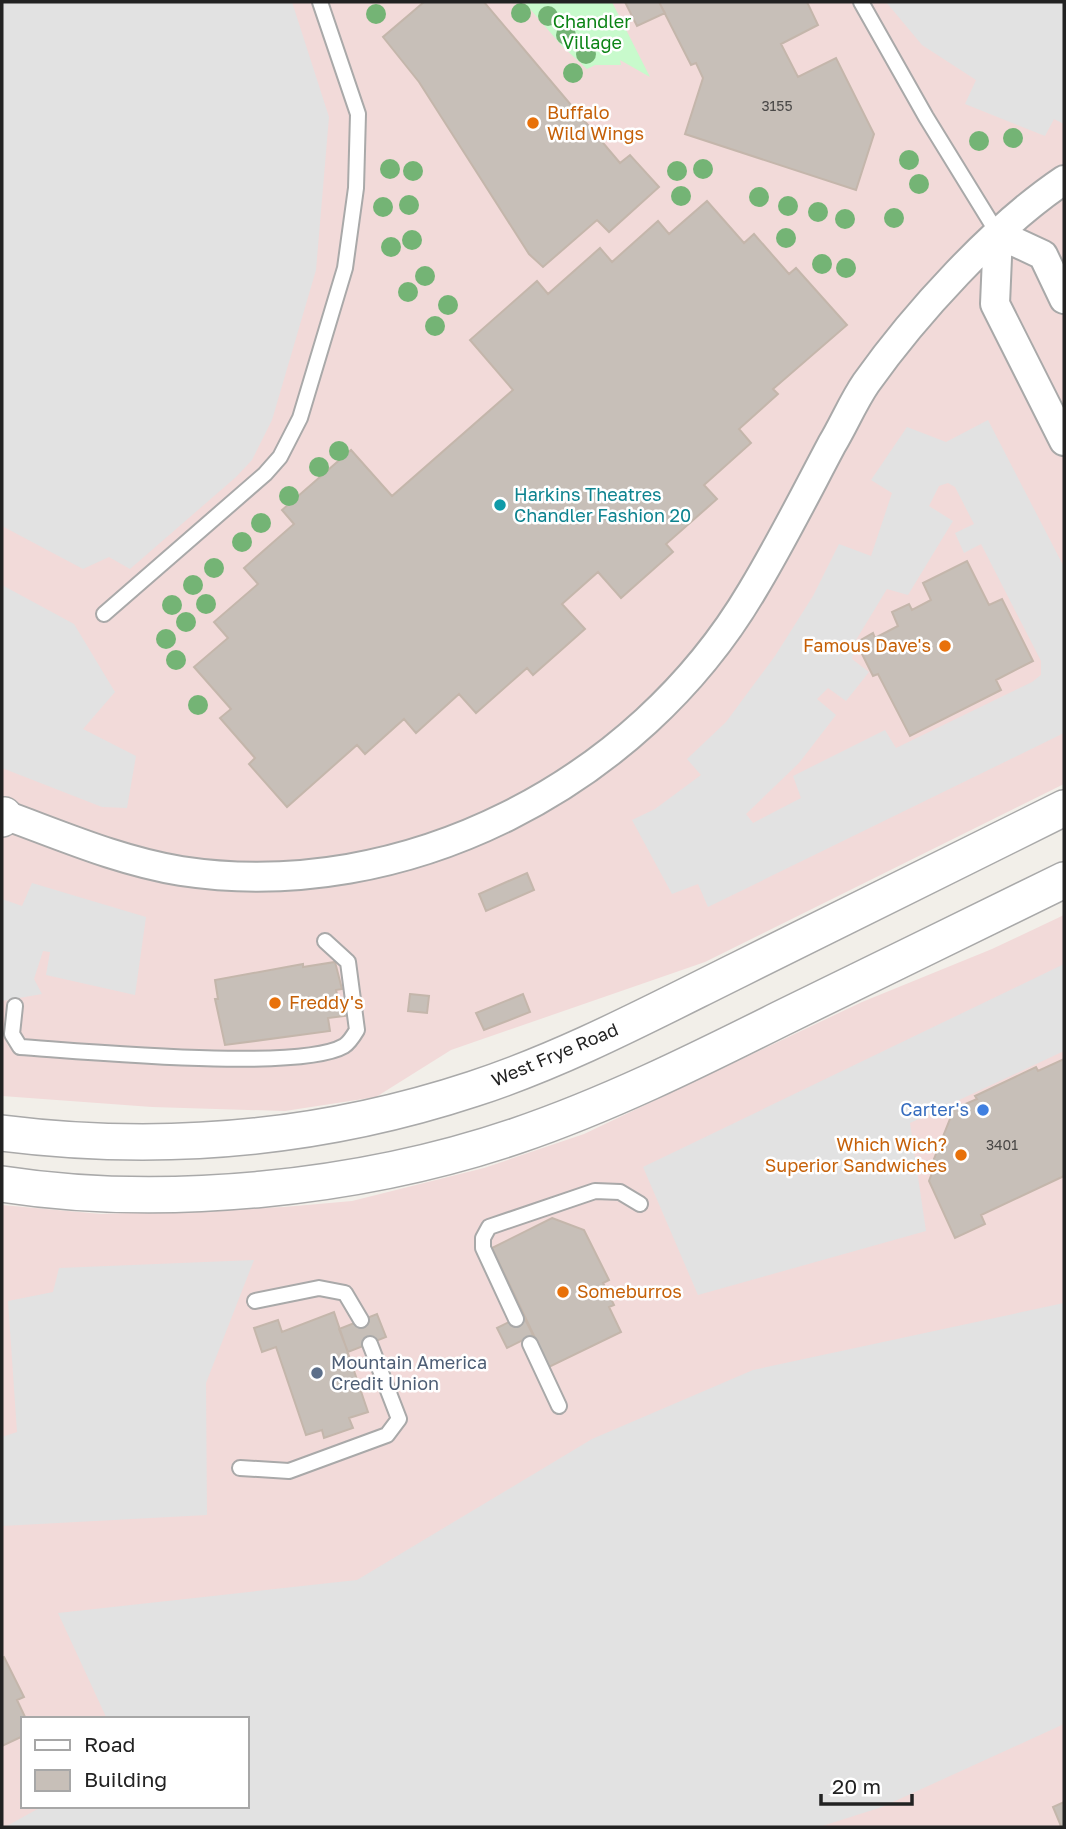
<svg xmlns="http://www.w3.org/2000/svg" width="1066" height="1829" font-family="'Golos Text',sans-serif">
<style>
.commercial{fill:#f2dad9;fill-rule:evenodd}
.park{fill:#c8facc}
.parking{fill:#e2e2e2;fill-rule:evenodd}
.building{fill:#c7bfb8;stroke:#c4b6ab;stroke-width:2}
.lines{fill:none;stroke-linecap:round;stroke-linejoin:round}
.service-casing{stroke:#a9a9a9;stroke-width:18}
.minor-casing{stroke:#a9a9a9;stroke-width:32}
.tertiary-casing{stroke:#a9a9a9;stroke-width:38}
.service{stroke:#fff;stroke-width:14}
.minor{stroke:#fff;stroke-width:28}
.tertiary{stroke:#fff;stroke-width:35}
.tree{fill:#74b475}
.food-dot{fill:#e8710a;stroke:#fff;stroke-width:2.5}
.culture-dot{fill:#0f9aa8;stroke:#fff;stroke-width:2.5}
.shop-dot{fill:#3f7fe0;stroke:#fff;stroke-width:2.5}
.service-dot{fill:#5c6f8a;stroke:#fff;stroke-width:2.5}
.labels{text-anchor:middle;stroke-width:5;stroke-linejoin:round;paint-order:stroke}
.number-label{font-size:14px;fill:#4b4948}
.park-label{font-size:18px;fill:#0c8416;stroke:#fff}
.food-label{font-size:18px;fill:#c56008;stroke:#fff;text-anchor:start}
.culture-label{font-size:18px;fill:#0d838f;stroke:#fff;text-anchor:start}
.street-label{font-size:18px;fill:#222;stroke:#fff}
.shop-label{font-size:18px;fill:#366cbe;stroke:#fff;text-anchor:end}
.service-label{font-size:18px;fill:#4e5e75;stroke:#fff;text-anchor:start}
</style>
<rect width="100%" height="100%" fill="#f2efe9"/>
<path class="commercial" d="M2,2H1064V784L705,962L451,1050L376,1097L285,1111L152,1107L2,1096Z
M1064,915V1827H2V1205L101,1214L284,1207L352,1201L484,1168L584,1134L862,1002L992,949ZM23,1719H247V1806H23Z"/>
<path class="park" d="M524,2H612L650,77L620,60L621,65H595L587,69L562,46Z"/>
<path class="parking" d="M2,2H292L329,117L316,270L272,420L252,460L236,477L130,569L109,557L83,569L2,526Z
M886,2H1064V124L1054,119L1045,136L965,104L976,80L922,45Z
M988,420L1064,567V733L708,907L698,884L672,894L632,820L655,809L701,775L687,759L726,722L775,656L813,596L839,544L871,556L892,493L871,480L907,427L946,442ZM948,483L955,487L974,524L955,533L964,553L981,544L1041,661V675L1032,682L896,748L885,730L793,776L801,798L753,823L746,814L799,763L836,715L817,699L828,688L846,701L869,672L852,659L856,640L887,589L908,595L953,521L929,506L939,486Z
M2,585L74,624L115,692L83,729L136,756L127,808L102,807L2,768Z
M32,883L146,917L135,995L46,975L50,952L43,951L34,979L42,994L2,1001V899L22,906Z
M1064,964V1051L910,1123L926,1231L698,1295L643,1167Z
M254,1260L206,1383L207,1515L2,1526V1437L17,1432L8,1301L53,1292L59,1268Z
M1064,1303V1724L882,1807L819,1827H5L43,1806H247V1719H107L58,1613L357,1580L592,1439L753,1370Z"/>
<path class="building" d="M424,2H484L620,163L630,155L659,187L609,232L597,220L543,267L529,254L419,82L383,37Z
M625,2H659L665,13L637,26Z
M659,2H807L818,25L781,44L798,77L836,58L874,134L856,190L685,134L703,78L696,63L691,65Z
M707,201L744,243L754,234L789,274L796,268L847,325L773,389L778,394L739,429L751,443L704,485L717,499L666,544L673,552L621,598L598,572L562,604L585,629L533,675L527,668L476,713L459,694L416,733L404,719L365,754L357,745L287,807L249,764L255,758L220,718L231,709L194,667L228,638L214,622L258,584L244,568L294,524L282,510L351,450L392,496L513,390L470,340L537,281L548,294L600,248L612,262L658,221L669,234Z
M967,561L989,605L1002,599L1033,661L996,680L1001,690L910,736L878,674L873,676L862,654L867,652L861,640L873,633L875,638L898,626L892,612L909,604L912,610L931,600L923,583Z
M527,873L534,890L486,911L479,894Z
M335,962L342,989L336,990L339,1003L343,1002L345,1016L328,1018L330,1031L225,1045L215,999H218L215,980L303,964V967Z
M410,994L429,996L427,1013L408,1011Z
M523,994L530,1012L484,1030L476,1013Z
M1064,1059V1176L981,1215L985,1224L955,1238L929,1181L935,1165L932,1164L954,1109L977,1099L975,1096L1036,1067L1038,1071Z
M552,1218L584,1230L609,1280L603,1283L614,1305L609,1307L621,1332L549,1367L492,1248Z
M334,1312L368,1412L349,1418L353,1428L324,1438L322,1430L306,1435L276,1347L262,1352L254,1328L278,1320L282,1332Z
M377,1314L386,1337L348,1352L339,1329Z
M523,1315L533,1335L507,1348L497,1328Z
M4,1657L24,1697L17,1700L26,1719H23V1736L2,1746V1658Z
M1064,1802V1827H1059L1061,1826L1053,1807Z"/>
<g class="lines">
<defs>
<path id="service" d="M861,2L926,117L998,234
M104,614L265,474L280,457L300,418L345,268L356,188L358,114L320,2
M15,1006L12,1034L20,1047C81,1051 299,1072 344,1046C349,1043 354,1035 357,1030L348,962L325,941
M255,1301L319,1288L345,1293L361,1320
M516,1319L483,1248V1238L489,1227L595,1191L620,1192L640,1204
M530,1344L559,1406
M240,1468L289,1471L387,1435L399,1419L370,1344"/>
<path id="minor" d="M998,234L995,304L1064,441
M998,234L1043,255L1064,299
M2,814C60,835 119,861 181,871C405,905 638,784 752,591C781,543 806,493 832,444C844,424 853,402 866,383C915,314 994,227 1064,180"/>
<path id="tertiary" d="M2,819L4,815
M2,1133C161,1153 321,1139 473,1089C565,1059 651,1013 738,970C847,916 955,862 1064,808
M2,1184C165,1209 360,1189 516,1136C607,1105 694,1062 780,1019C875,973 969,926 1064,880"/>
</defs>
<use href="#service" class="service-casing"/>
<use href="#minor" class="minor-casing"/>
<use href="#tertiary" class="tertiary-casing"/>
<use href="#service" class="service"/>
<use href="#minor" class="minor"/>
<use href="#tertiary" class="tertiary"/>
</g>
<g class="tree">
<circle cx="521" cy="13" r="10"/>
<circle cx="376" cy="14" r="10"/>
<circle cx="548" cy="16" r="10"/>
<circle cx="566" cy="35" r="10"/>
<circle cx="586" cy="54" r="10"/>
<circle cx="573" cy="73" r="10"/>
<circle cx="1013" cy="138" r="10"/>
<circle cx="979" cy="141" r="10"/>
<circle cx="909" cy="160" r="10"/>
<circle cx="390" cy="169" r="10"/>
<circle cx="703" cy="169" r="10"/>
<circle cx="413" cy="171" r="10"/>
<circle cx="677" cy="171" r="10"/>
<circle cx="919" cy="184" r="10"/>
<circle cx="681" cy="196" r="10"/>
<circle cx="759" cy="197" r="10"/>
<circle cx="409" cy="205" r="10"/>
<circle cx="788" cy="206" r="10"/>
<circle cx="383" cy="207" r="10"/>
<circle cx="818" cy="212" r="10"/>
<circle cx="894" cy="218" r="10"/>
<circle cx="845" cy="219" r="10"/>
<circle cx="786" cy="238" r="10"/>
<circle cx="412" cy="240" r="10"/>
<circle cx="391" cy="247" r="10"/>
<circle cx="822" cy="264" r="10"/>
<circle cx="846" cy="268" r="10"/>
<circle cx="425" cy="276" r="10"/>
<circle cx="408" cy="292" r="10"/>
<circle cx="448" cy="305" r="10"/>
<circle cx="435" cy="326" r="10"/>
<circle cx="339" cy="451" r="10"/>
<circle cx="319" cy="467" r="10"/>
<circle cx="289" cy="496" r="10"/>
<circle cx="261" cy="523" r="10"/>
<circle cx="242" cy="542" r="10"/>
<circle cx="214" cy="568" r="10"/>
<circle cx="193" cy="585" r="10"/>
<circle cx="206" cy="604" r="10"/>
<circle cx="172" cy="605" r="10"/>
<circle cx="186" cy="622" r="10"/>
<circle cx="166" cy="639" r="10"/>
<circle cx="176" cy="660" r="10"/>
<circle cx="198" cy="705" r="10"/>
</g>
<g class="food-dot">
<circle cx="533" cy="123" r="7"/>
<circle cx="945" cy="646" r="7"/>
<circle cx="275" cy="1003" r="7"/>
<circle cx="961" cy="1155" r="7"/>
<circle cx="563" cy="1292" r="7"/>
</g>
<circle class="culture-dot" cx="500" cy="505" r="7"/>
<circle class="shop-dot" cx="983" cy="1110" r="7"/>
<circle class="service-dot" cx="317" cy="1373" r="7"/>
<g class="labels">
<g class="number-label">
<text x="777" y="111">3155</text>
<text x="1002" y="1150">3401</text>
</g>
<g class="park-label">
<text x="592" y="28">Chandler<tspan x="592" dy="21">Village</tspan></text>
</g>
<g class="food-label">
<text x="547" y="119">Buffalo<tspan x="547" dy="21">Wild Wings</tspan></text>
<text x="931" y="652" text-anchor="end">Famous Dave's</text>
<text x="289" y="1009">Freddy's</text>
<text x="947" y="1151" text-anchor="end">Which Wich?<tspan x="947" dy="21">Superior Sandwiches</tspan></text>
<text x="577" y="1298">Someburros</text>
</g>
<g class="culture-label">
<text x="514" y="501">Harkins Theatres<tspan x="514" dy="21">Chandler Fashion 20</tspan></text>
</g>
<g class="street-label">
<text transform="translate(555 1055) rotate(-23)" y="6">West Frye Road</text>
</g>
<g class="shop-label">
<text x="969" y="1116">Carter's</text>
</g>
<g class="service-label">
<text x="331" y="1369">Mountain America<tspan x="331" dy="21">Credit Union</tspan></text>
</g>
</g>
<rect width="1066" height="1829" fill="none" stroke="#222222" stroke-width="7"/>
<rect x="21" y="1717" width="228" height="91" fill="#ffffff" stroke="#a7a7a7" stroke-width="2"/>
<rect x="35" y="1740" width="35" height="10" fill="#ffffff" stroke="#a7a7a7" stroke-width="2"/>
<text x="84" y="1752" font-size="21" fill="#222222">Road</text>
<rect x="35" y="1770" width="35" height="21" fill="#c7bfb8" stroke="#a7a7a7" stroke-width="2"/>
<text x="84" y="1787" font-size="21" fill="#222222">Building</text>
<path d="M821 1794v10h91v-10" fill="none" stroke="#222222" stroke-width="3.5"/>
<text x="832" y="1794" font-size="21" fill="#222222" stroke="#ffffff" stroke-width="5" paint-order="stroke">20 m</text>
</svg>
